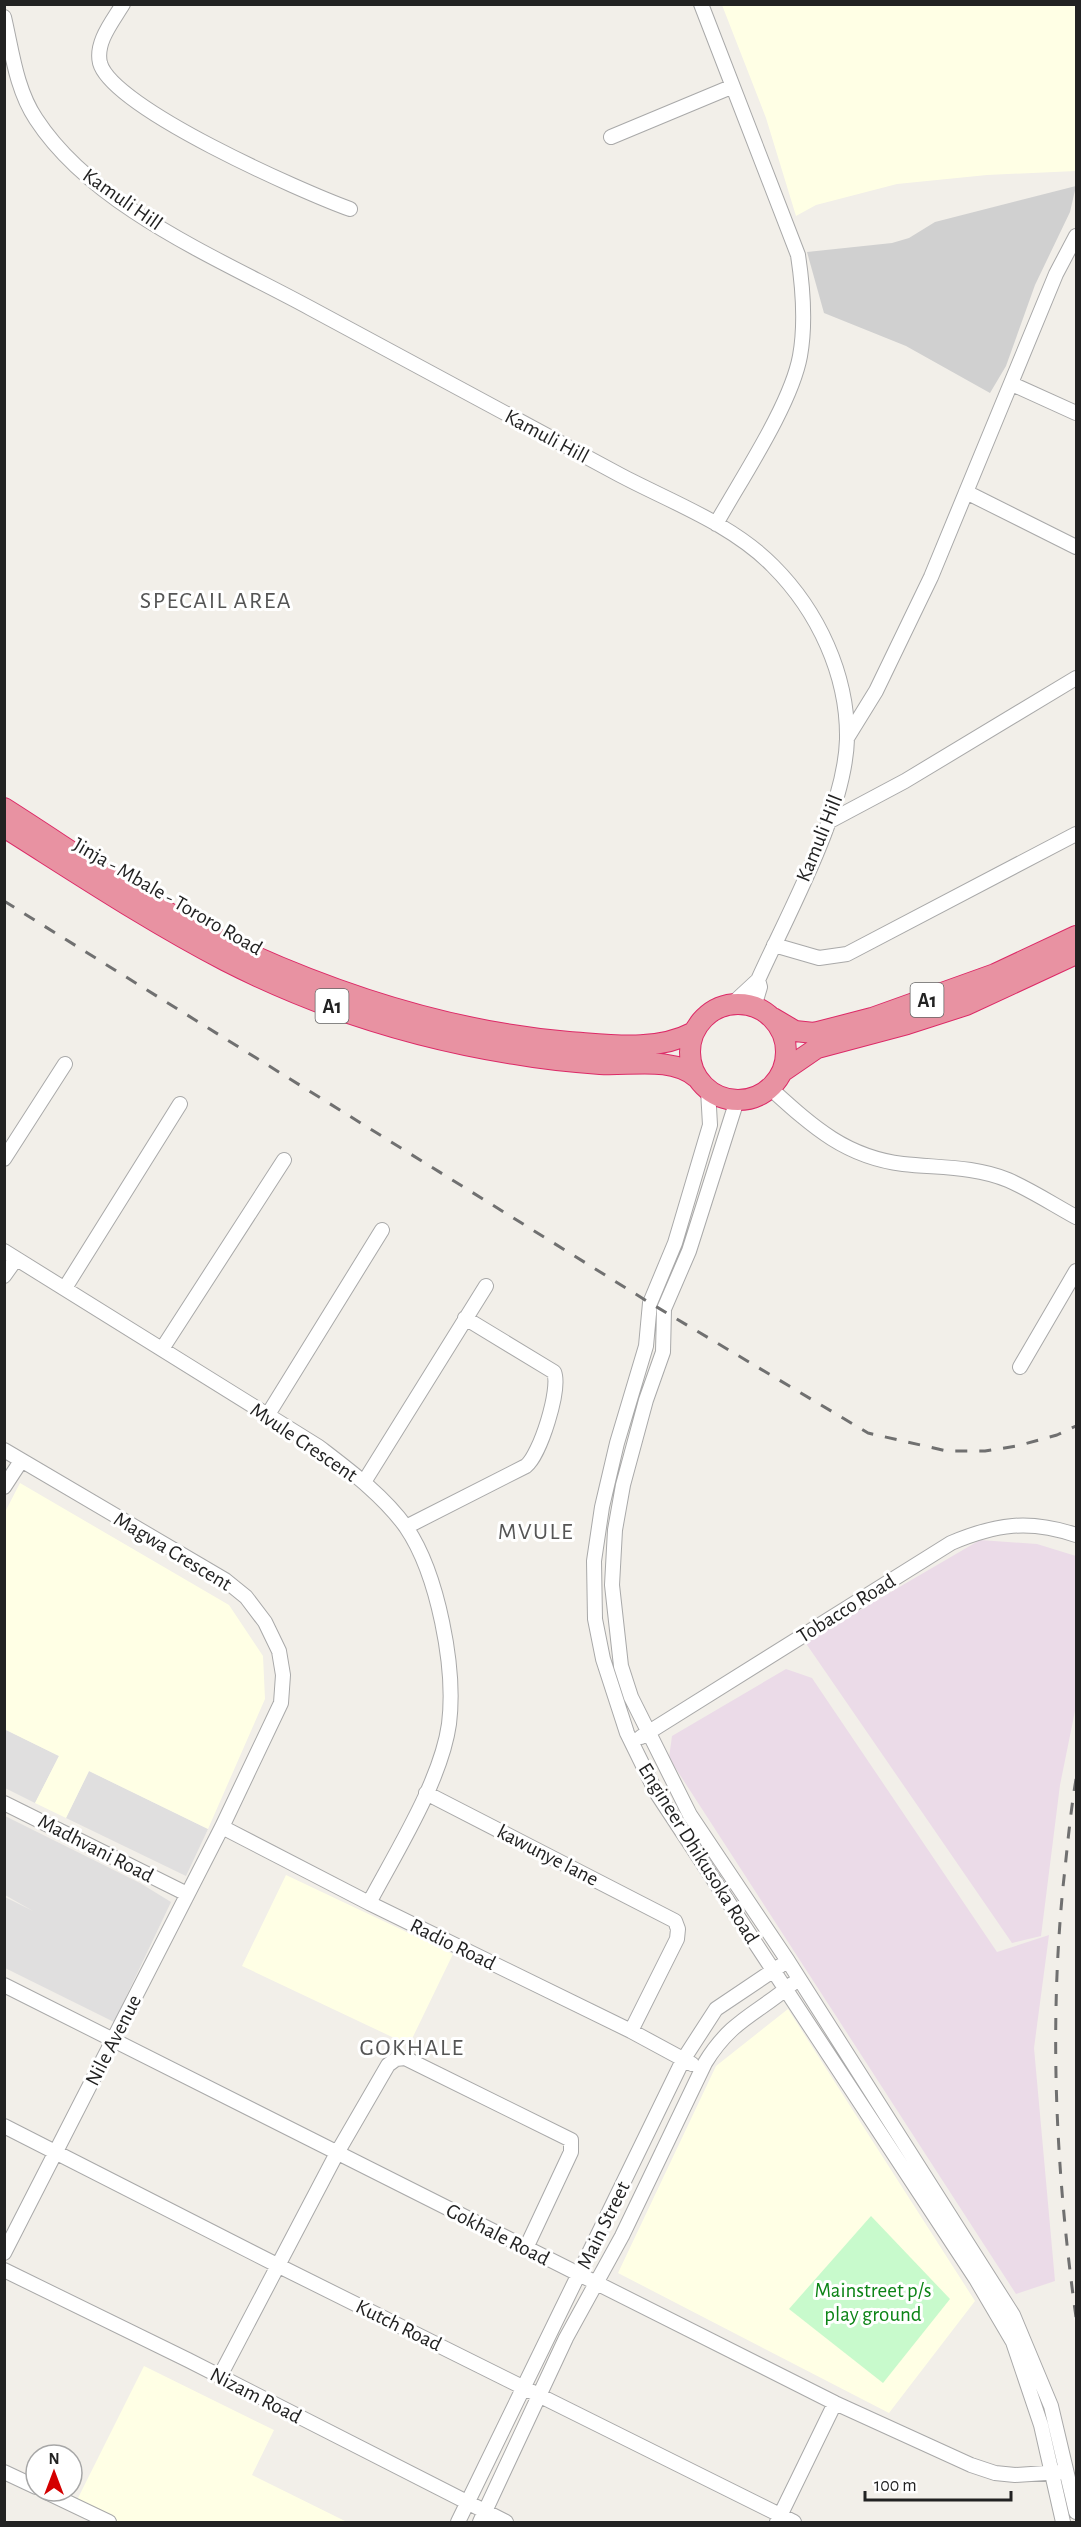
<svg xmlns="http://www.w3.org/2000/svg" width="1081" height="2527" font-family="'Alegreya Sans',sans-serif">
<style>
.residential{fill:#e0dfdf}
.industrial{fill:#ebdbe8}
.education{fill:#ffffe5}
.religious{fill:#d0d0d0}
.park{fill:#c8facc}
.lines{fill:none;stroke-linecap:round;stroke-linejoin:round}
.minor-casing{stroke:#a9a9a9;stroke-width:16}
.highway-casing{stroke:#dc2a67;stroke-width:22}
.minor{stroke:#fff;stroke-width:14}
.highway{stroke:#e892a2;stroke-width:20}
.rail{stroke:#707070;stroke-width:3;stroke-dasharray:12 12;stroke-linecap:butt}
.labels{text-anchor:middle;stroke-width:6;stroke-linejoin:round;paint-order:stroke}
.shield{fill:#fff;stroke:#646464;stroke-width:1.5}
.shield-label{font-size:20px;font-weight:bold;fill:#222}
.street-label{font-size:21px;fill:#222;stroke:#fff}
.park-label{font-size:21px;fill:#0c8416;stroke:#fff}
.quarter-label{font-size:24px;letter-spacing:1.5px;fill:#555;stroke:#fff}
</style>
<rect width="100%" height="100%" fill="#f2efe9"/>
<path class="residential" d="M4,1729L59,1756L35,1803L5,1788Z
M89,1771L208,1829L186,1876L66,1818Z
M5,1816L140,1883L171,1902L114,2022L5,1968V1897L33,1911L5,1895Z"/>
<path class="industrial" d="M980,1540L1037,1544L1076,1556V1706L1060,1785L1041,1936L1012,1943L805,1642Z
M786,1669L812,1678L997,1952L1049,1935L1034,2048L1055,2281L1016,2294L669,1758L672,1736Z"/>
<path class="education" d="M722,5H1076V171L987,175L897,184L816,205L796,216L766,118Z
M20,1483L229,1605L263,1656L265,1699L208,1829L89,1771L66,1818L35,1803L59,1756L4,1729L5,1512Z
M286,1875L453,1954L409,2045L242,1966Z
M788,2009L975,2301L889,2413L618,2273L716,2066Z
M144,2366L274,2430L252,2475L347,2522H97L72,2510Z"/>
<path class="religious" d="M1076,186L1070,212L1035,285L1006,366L990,393L906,346L824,313L807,252L892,243L909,238L935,222Z"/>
<path class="park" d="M871,2216L950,2299L883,2383L789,2309Z"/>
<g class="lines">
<defs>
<path id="minor" d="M123,4C113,21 95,42 100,63C112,108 303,192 350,209
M701,4L798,255C803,288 806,323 800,356C791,405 741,479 716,524
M4,17C12,51 16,89 36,119C94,208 220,259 310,308C413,364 517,419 620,475C671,502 732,524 773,566C818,611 848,675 847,739C845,812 788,913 758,980
M611,137L731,87
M1012,384L1076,413
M966,492L1076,547
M847,738L876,691L931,577L1056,274L1076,236
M828,822L905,781L1076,678
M774,945L819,958L847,954L1076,834
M731,1005L758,980L760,987L754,1007
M770,1088C812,1126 845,1157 903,1164C939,1168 974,1166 1008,1180C1031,1190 1054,1205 1076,1217
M708,1090L710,1125L675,1243L650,1303L646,1346L617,1443L602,1507L594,1561L595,1619L603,1659L627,1733L656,1792L976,2279L1013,2342L1041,2425L1063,2522
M737,1100L689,1251L664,1309L663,1352L646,1400L623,1485L615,1530L612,1585L621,1666L631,1697L690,1815L788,1961L1013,2315L1051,2406L1076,2512
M4,1159L65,1064
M4,1251L319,1447C349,1470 383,1495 406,1527C438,1574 456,1668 449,1724C441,1781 396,1852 369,1903
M4,1276L16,1259
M65,1288L180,1104
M162,1349L284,1160
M1020,1367L1076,1271
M267,1416L382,1230
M4,1450L225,1580L246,1597L265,1622L279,1651L283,1675L281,1703L222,1827L4,2253
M364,1482L486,1286
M4,1487L21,1461
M406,1527L526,1466C540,1455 561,1389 554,1372L465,1318
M641,1737L951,1543C996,1524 1029,1519 1076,1535
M426,1793L675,1921L678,1929L677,1939L631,2031
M4,1803L187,1894
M222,1827L369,1903L631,2031L692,2064
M4,1985L835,2403L971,2465L995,2473L1015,2475L1061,2472
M4,2126L277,2265L794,2522
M4,2270L188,2360L506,2522
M220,2376L337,2153L388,2065L396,2059L405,2058L571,2140V2152L526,2248
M4,2472L36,2487
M44,2491L109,2522
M458,2522L683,2060L716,2009L780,1966
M480,2522L566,2338L622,2236L705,2063C731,2020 757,2014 792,1984
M777,2522L835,2403"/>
<path id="highway" d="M4,808C78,855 151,908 230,945C337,995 451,1032 569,1042C611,1045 656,1052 694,1032
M4,827C77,873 149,921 226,961C316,1007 414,1038 514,1054C542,1059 571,1062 600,1064C630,1066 671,1056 696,1077
M690 1052a48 48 0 1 1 96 0a48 48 0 1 1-96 0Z
M773,1018L795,1031L814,1033L872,1018L995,974L1076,936
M782,1072L817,1048L907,1024L966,1005L1076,954"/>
</defs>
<use href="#minor" class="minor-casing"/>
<use href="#highway" class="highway-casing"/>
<use href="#minor" class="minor"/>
<use href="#highway" class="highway"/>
<path class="rail" d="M4,901L650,1303L868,1433L947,1451H985L1017,1446L1057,1435L1076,1426
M1076,1779C1070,1815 1067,1851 1063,1887C1049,2031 1056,2174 1076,2317"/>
</g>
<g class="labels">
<g class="shield">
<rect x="910.5" y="983" width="33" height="34" rx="4.5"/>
<rect x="315.5" y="989" width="33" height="34" rx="4.5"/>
</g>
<g class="shield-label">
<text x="927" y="1007">A1</text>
<text x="332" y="1013">A1</text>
</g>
<g class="street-label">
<text transform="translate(123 199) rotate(35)" y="7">Kamuli Hill</text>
<text transform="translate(547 436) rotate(28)" y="7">Kamuli Hill</text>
<text transform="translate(819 838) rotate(-68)" y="7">Kamuli Hill</text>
<text transform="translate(168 896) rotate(30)" y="7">Jinja - Mbale - Tororo Road</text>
<text transform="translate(304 1442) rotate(34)" y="7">Mvule Crescent</text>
<text transform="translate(173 1551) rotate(31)" y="7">Magwa Crescent</text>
<text transform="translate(846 1608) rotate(-32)" y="7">Tobacco Road</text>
<text transform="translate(96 1848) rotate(27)" y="7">Madhvani Road</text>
<text transform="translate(699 1853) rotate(58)" y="7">Engineer Dhikusoka Road</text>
<text transform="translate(548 1855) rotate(27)" y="7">kawunye lane</text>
<text transform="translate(453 1944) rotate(26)" y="7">Radio Road</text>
<text transform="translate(113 2040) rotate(-63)" y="7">Nile Avenue</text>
<text transform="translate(603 2225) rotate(-64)" y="7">Main Street</text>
<text transform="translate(498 2234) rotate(27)" y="7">Gokhale Road</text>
<text transform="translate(399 2325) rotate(26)" y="7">Kutch Road</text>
<text transform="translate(256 2395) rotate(27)" y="7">Nizam Road</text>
</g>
<g class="park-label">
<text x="873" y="2297">Mainstreet p/s<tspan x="873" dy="24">play ground</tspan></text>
</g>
<g class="quarter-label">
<text x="216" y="608">SPECAIL AREA</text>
<text x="536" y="1539">MVULE</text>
<text x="412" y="2055">GOKHALE</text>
</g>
</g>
<rect width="1081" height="2527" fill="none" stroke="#222222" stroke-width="12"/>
<g transform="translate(54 2473)"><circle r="28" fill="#ffffff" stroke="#a7a7a7" stroke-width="1.5"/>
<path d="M0-4.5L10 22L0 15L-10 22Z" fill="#d40000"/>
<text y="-9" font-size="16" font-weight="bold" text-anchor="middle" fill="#222222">N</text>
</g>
<path d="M865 2491v9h146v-9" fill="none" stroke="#222222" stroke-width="3"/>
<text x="874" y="2491" font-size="18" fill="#222222" stroke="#ffffff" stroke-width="4.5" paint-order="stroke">100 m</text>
</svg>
